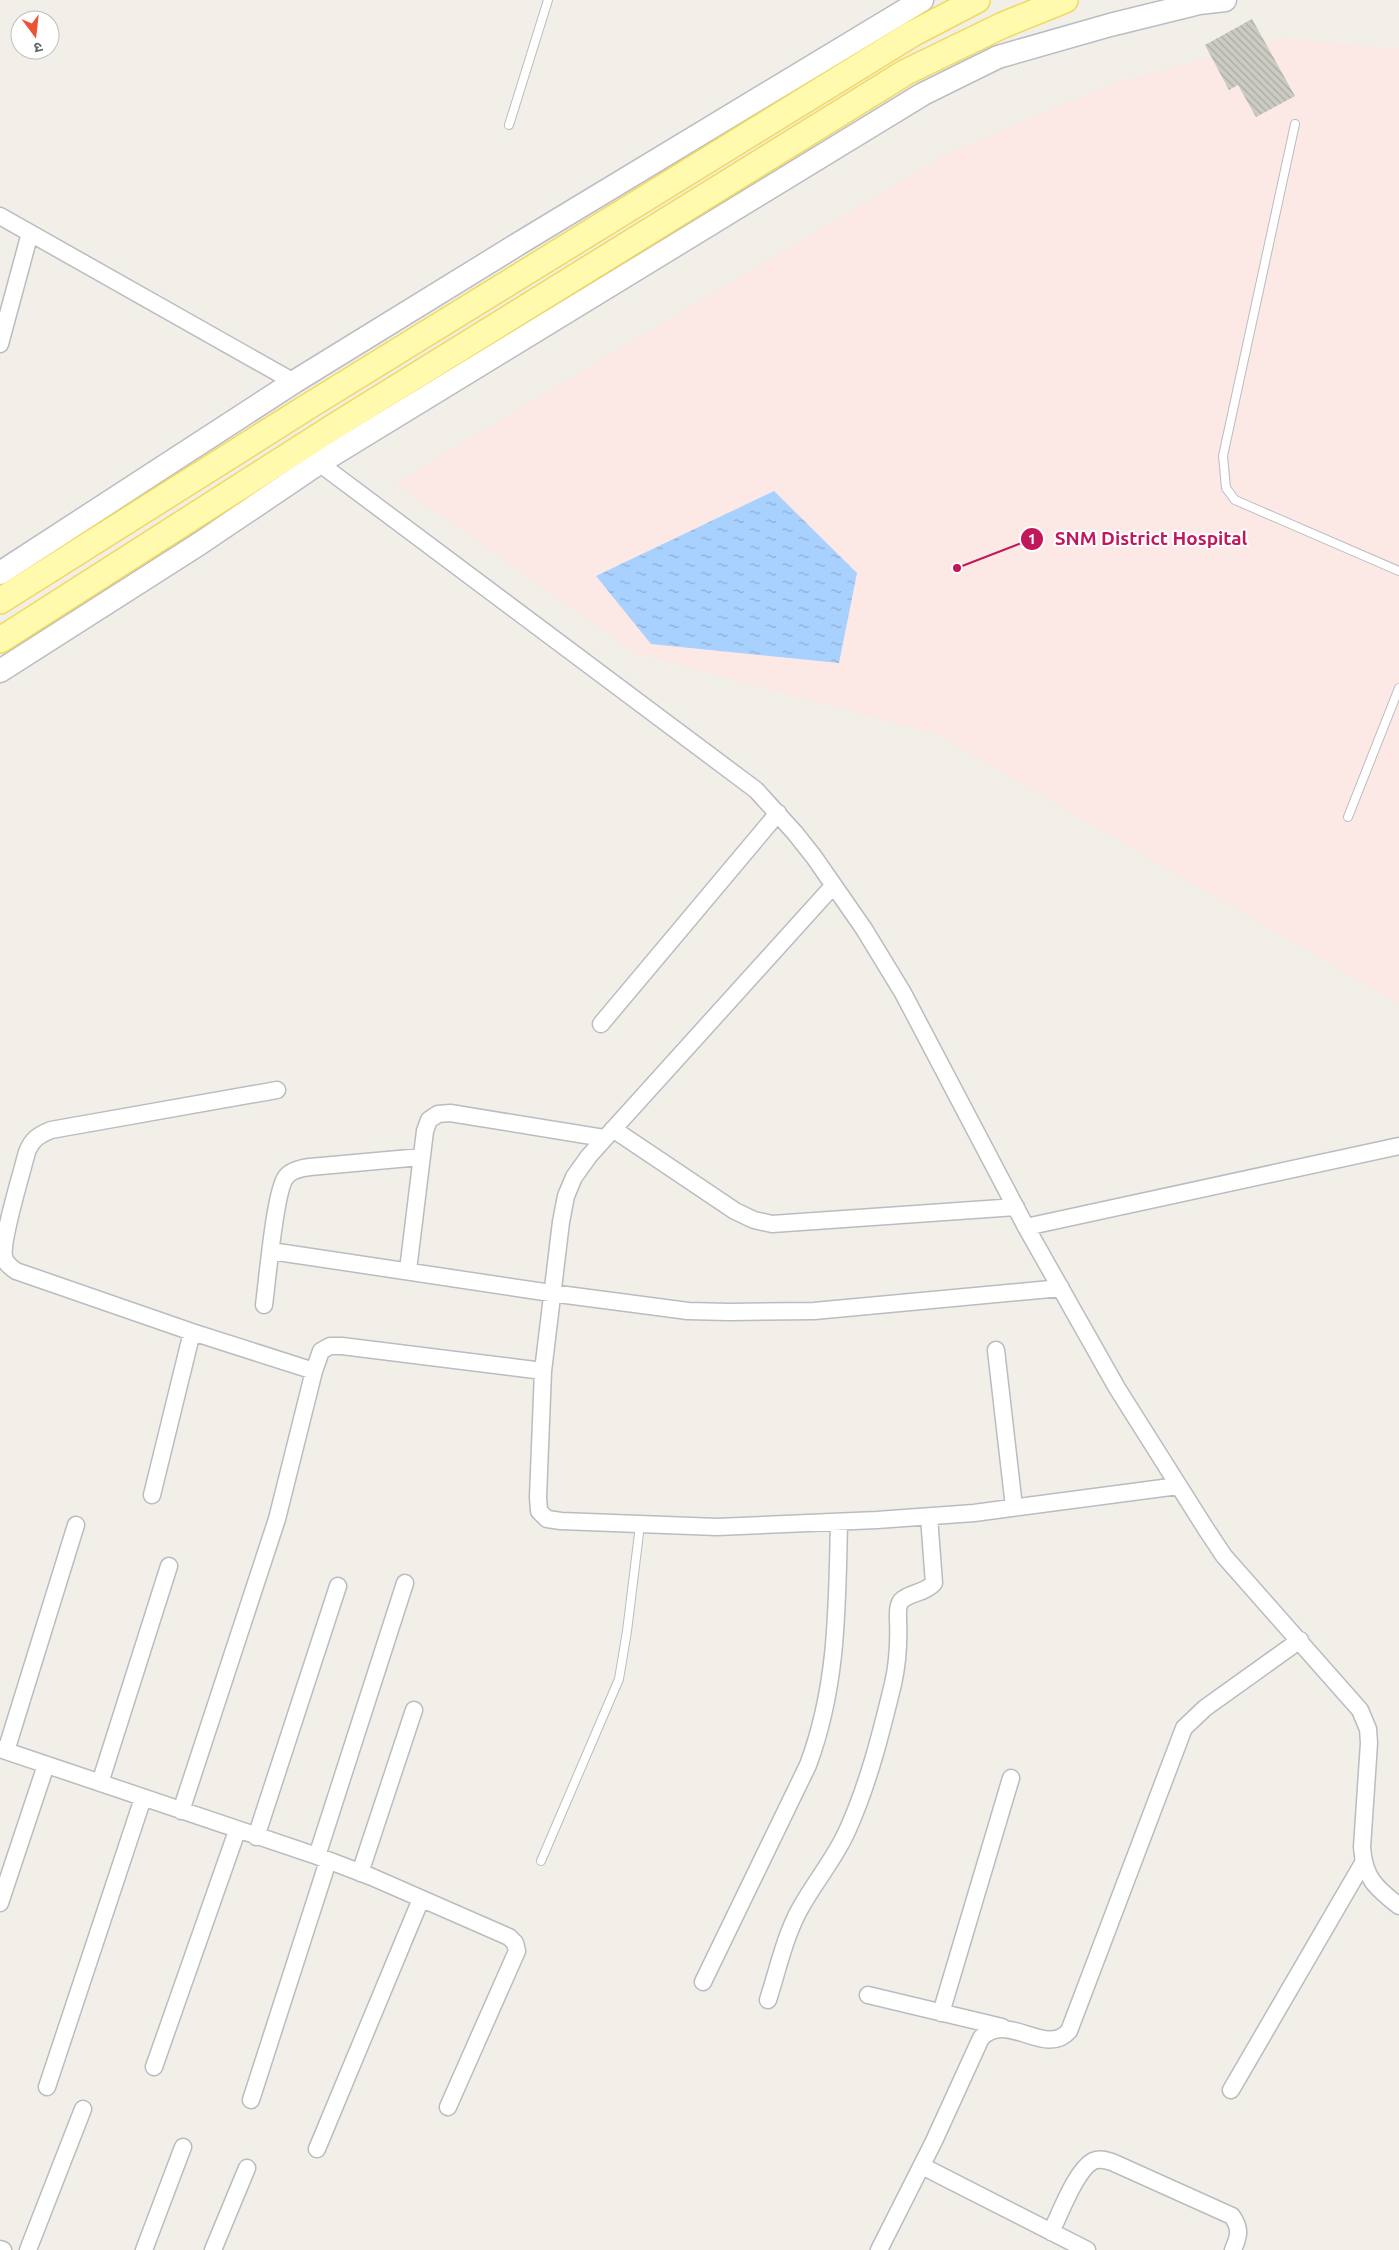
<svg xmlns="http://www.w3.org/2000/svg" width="1399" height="2250" font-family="Ubuntu,'Noto Sans Devanagari',sans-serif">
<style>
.medical{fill:#fce9e5}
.water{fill:url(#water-ripples)}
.building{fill:url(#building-back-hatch)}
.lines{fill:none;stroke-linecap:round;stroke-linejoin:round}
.service-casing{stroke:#b9bcc1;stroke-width:10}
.minor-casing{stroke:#b9bcc1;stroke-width:19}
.secondary-casing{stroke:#babdc3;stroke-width:25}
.primary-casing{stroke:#f3d85e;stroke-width:28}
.service{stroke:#fff;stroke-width:8}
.minor{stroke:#fff;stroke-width:16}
.secondary{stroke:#fff;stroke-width:22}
.primary{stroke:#fffaae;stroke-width:25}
.leader{fill:none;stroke:#c2185b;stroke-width:2}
.callout-dot{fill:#c2185b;stroke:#fff;stroke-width:2}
.mark-label{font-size:15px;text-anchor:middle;font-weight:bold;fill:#fff}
.callout-label{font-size:19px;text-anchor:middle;font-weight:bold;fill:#c2185b;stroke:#fff;stroke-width:4;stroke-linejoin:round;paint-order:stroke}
</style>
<defs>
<pattern id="water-ripples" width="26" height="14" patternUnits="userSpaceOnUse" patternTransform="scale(1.25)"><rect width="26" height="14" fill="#a9d1ff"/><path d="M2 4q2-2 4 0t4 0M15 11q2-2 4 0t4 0" fill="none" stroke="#8dadd2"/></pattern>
<pattern id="building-back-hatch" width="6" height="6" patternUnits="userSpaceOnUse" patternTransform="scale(1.25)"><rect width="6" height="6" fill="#cccbc3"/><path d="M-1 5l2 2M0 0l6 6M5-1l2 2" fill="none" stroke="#a9a8a2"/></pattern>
</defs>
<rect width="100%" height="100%" fill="#f1efe7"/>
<path class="medical" d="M1281,38L1399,49V1004L938,735L635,653L395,483L948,153L1114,83Z"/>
<path class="water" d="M774,491L857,573L839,663L651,644L596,576Z"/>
<path class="building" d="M1252,19L1295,96L1256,117L1238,85L1229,90L1205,45Z"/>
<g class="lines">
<defs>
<path id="service" d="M1295,124L1223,456L1226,488L1235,500L1399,571
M509,125L548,0
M1348,817L1399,688
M541,1861L619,1679L627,1631L640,1525"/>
<path id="minor" d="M0,216L294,382
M0,344L30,233
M319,463L756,790L795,833L814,857L864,929L903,993L1026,1227L1117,1388L1206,1529L1224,1556L1360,1710L1368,1729L1369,1743L1362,1847C1364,1878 1376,1888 1399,1906
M833,886L589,1156L574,1177L566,1196L561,1222L543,1371L538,1497L539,1511L547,1519L561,1521L717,1527L877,1520L974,1513L1178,1486
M601,1024L778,813
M277,1090L51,1130C39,1135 32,1139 27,1152C22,1172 1,1240 4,1256C5,1264 11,1267 16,1271L192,1332L314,1371
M613,1129L735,1211L754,1220L772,1224L1016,1207
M1026,1227L1399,1146
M271,1251L551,1293L688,1311L729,1312L814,1311L1061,1288
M408,1270L425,1131L429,1120L438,1114L450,1113L604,1138
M264,1305C267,1283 275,1190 286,1177C291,1170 302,1168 310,1167L421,1157
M996,1350L1014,1507
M152,1495L192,1332
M0,1749L317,1856L372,1877L509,1937L515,1943L517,1951L448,2107
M6,1751L76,1525
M100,1783L169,1566
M181,1811L277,1519L314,1371L321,1351L330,1346H342L543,1371
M256,1837L338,1586
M317,1856L405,1583
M360,1873L414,1710
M0,1903L46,1765
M703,1982L808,1765C838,1685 837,1606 839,1522
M868,1995L1002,2027
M768,2000C778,1969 785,1935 801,1907C816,1880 836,1857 848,1829C869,1782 881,1733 893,1684C898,1662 899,1642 898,1619C898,1614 897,1606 901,1601C910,1592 924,1594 934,1583L929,1517
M941,2013L1011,1778
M154,2067L237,1831
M47,2087L143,1798
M1231,2090L1363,1863
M251,2100L328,1861
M317,2149L421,1899
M922,2166L1087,2250
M1051,2232C1060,2214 1076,2170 1093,2161C1100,2158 1106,2160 1112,2162L1232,2216C1241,2229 1239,2236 1233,2250
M0,2249L3,2250
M28,2250L83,2109
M144,2250L183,2147
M213,2250L247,2168
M879,2250L934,2141L981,2038C1007,2010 1045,2058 1069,2031L1184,1728L1205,1708L1300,1640"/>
<path id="secondary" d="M0,573L294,382L523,241L922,0
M0,671L199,544L319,463L923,94L998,57L1110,25L1199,3L1225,0"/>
<path id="primary" d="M0,601L312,404L912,34L977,0
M0,640L338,424L906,72L1003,25L1065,0"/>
</defs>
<use href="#service" class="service-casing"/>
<use href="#minor" class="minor-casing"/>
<use href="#secondary" class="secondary-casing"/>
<use href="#primary" class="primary-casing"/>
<use href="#service" class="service"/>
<use href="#minor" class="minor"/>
<use href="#secondary" class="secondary"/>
<use href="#primary" class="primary"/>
</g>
<path class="leader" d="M957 568L1032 539"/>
<g class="callout-dot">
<circle cx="957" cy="568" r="5"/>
<circle cx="1032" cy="539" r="12"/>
</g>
<g class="mark-label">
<text x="1032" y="544">1</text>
</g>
<g class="callout-label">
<text x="1151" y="545">SNM District Hospital</text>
</g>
<g transform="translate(35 35) rotate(165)"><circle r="24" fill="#ffffff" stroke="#bfc0c2"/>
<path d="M0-4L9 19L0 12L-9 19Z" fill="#ec5332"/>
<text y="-8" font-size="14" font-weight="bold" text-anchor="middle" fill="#5e6267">उ</text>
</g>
</svg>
